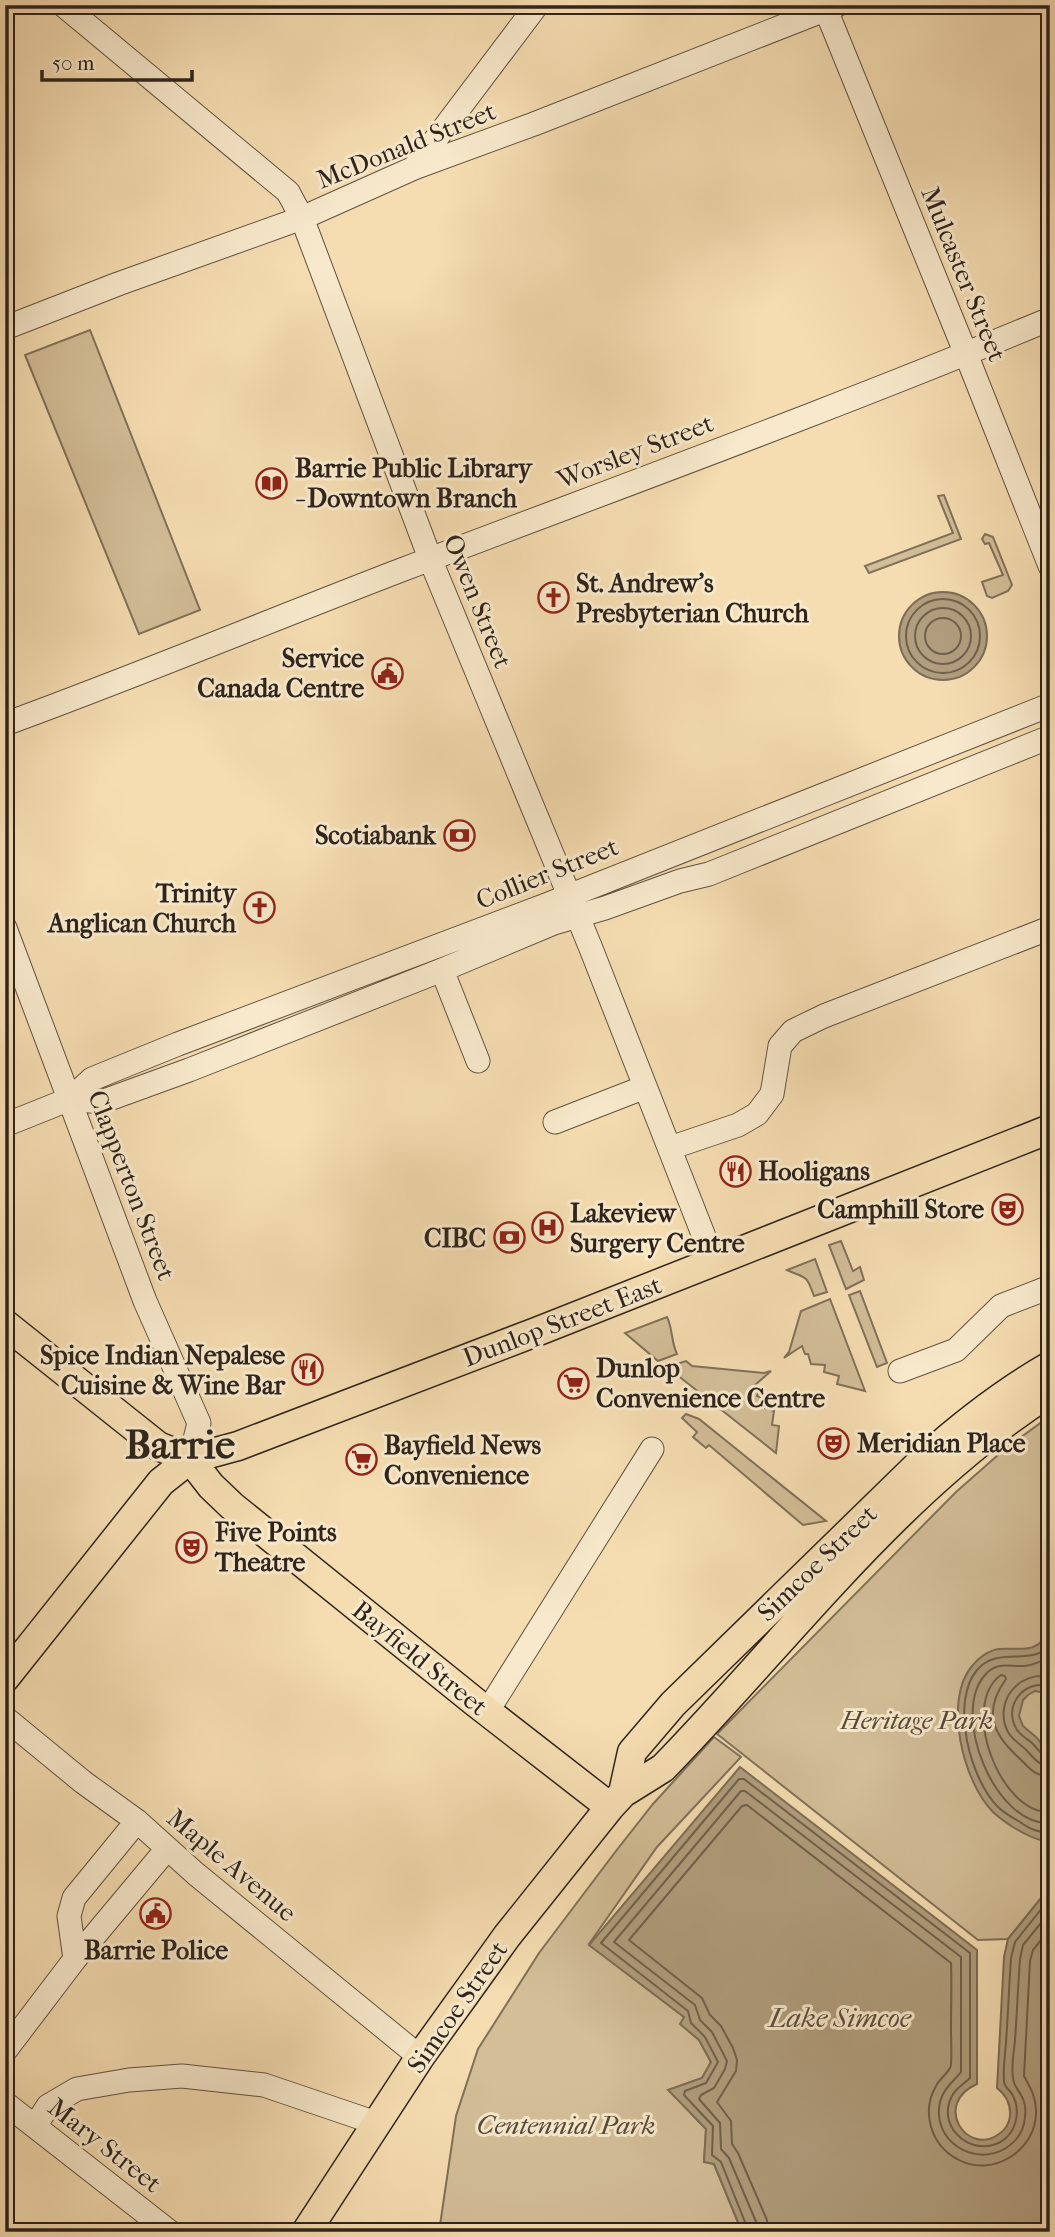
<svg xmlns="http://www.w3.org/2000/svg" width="1055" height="2237" font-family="'IM FELL French Canon',serif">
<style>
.green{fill:#d3be98;stroke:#80715a;stroke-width:2}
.water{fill:#b19e7e;stroke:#7d6d57;stroke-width:2}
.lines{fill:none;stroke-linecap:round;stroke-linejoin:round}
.shore{stroke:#70614d;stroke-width:2}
.minor-casing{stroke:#605241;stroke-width:25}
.major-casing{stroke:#2e241c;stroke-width:31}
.minor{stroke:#f8e9cc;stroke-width:23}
.major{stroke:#f5ddb1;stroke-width:28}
.labels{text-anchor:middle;stroke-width:6;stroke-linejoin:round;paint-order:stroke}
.street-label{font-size:26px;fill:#2e241c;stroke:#f8e9cc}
.poi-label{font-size:26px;font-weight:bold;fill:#2e241c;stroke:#f8e9cc;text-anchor:start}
.park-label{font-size:26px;font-style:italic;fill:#574a3b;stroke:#f8e9cc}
.water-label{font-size:28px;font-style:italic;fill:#5c4f3e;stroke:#f8e9cc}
.town-label{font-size:40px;font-weight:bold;fill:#2e241c;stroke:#f8e9cc}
</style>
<rect width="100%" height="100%" fill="#f5ddb1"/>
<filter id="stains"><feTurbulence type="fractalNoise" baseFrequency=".00286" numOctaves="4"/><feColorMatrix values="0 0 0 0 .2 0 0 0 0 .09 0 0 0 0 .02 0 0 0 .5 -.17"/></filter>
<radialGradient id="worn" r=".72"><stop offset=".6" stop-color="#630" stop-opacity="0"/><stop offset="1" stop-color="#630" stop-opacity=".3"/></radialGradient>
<path class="green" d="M90,330L200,610L139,634L25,355Z
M944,495L961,539L869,573L865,566L953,533L938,496Z
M985,534L993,537L1012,585L1008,591L992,598L987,596L982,582L1003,575L989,543L985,544L982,539Z
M841,1241L853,1271L860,1267L864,1280L846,1289L829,1245Z
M815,1259L827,1292L814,1296C806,1274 807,1279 787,1270Z
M860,1291L887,1363L877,1367L849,1295Z
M830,1299L865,1391L837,1384L839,1376L824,1372L825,1365L811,1364L808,1354H805L802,1346L784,1358L789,1352L801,1311Z
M667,1317C673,1329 671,1342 677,1354L658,1361L625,1333Z
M686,1361L692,1366L764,1373L771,1371L755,1385L760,1389L757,1396L765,1399V1408L774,1411L772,1425L779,1426L776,1453L667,1367Z
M686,1414L699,1419L826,1521L803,1525L709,1445L706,1448L693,1437L697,1432L682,1418Z
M1050,1416V1887L1008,1939L978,1940L717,1734L956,1492L1006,1448Z
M714,1737L741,1757L657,1847L589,1944L684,2017L681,2024L699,2040L711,2062L702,2078L669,2090L706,2129L704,2162L714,2164L742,2232H439L456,2116L478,2049L539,1953L616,1851L653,1804Z"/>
<path class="water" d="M899 636a44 44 0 1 1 88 0a44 44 0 1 1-88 0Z
M1046,1634L1050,1636V1694L1035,1691L1028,1695L1023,1700L1019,1716L1023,1726L1037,1738L1050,1755V1837L1044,1841C1027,1837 1006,1824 993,1812C963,1782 943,1700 972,1666C978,1658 989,1650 999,1649C1017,1647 1037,1655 1046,1634Z
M740,1767L977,1950V2084C932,2104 967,2157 999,2134C1005,2130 1009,2124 1010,2116C1011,2104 1006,2095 997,2088L1004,1957L1008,1939L1050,1887V2232H742L714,2164L704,2162L706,2129L668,2090L702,2078L711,2062L699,2040L680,2024L684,2017L589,1945Z"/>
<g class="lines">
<path class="shore" d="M906 636a37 37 0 1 1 74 0a37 37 0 1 1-74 0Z
M915 636a28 28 0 1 1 56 0a28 28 0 1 1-56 0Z
M925 636a18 18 0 1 1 36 0a18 18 0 1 1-36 0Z
M1050,1643C1034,1669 999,1644 977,1670C950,1702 970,1779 998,1807C1004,1813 1013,1818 1020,1822C1030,1829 1038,1833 1050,1832
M1050,1656C1042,1661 1034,1665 1025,1666C1009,1667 997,1661 985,1675C950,1714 995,1826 1050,1823
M1050,1677C1018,1670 993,1703 1008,1732C1013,1741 1022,1745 1028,1752C1035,1759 1038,1765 1050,1766
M1050,1686C1024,1679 1002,1706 1017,1730C1021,1736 1028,1739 1033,1744C1039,1750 1041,1756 1050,1757
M1050,1776C1033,1776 1029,1767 1018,1757C992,1733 983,1711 1006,1679L1005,1676L1001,1675C959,1705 1000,1814 1050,1812
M749,2232L721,2162L712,2155L713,2126L684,2095L685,2091L706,2083L718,2062L705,2037L691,2023L688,2011L601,1943L739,1779H744L970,1953V2078C964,2084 956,2088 952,2096C934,2130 978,2162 1006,2138C1018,2127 1020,2107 1012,2094C1009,2089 1004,2087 1004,2081C1003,2069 1005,2055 1006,2043C1008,2015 1009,1986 1011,1958L1015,1942L1050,1898
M758,2232L757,2224L729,2158L721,2149L720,2123L699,2099L701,2095L714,2088L725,2069L727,2061L712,2032L700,2020L695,2005L614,1942L741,1791H745L961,1957V2072C953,2082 943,2089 940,2102C931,2140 974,2168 1006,2148C1017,2141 1024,2130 1025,2117C1028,2095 1014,2091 1013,2078C1011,2066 1014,2052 1015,2040C1017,2013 1018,1986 1020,1959L1023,1945L1050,1912
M768,2232L767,2220L738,2153L732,2144L731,2121L717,2102L736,2071L737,2060L733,2048L721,2026L710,2015L702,1998L629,1940L742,1806L747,1805L951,1963C952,1984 951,2006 951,2027C951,2039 952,2052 951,2065C950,2072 940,2078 936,2086C921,2112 931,2145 957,2159C992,2179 1038,2150 1036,2110C1036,2097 1030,2087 1024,2076L1030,1961L1033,1950L1050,1929"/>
<defs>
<path id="minor" d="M63,5L288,192L302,218L431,561L590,946L714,1262
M824,5L966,354L1050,566
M414,168L537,5
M5,328L118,284L302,218L414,168L534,124L837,5
M5,724C139,675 271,620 404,569C619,487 837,408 1050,319
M5,928L145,1301L199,1423L190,1459
M442,970L478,1061
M70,1099L101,1102L189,1070L442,970L554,923L605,908L680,881L709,874L1050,737
M555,1122L645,1087
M5,1125L70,1099L92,1079L178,1044L546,905L1050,705
M670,1148L738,1125L757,1114L772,1094L780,1046L793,1031L824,1016L1050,928
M900,1371L956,1350L1001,1306L1050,1287
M487,1712L652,1449
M5,1718L83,1782L137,1821L196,1874L420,2057
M75,1959L69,1916L74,1898L137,1821
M5,2051L75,1959L166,1850
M5,2103L170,2232
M35,2126L48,2106L77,2089L129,2080L182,2076L264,2085L376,2123"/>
<path id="major" d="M5,1324L158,1446L190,1459L211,1486L232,1506L475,1702L610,1807
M5,1678L161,1482L190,1459L238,1446L536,1332L1050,1129
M623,1793L632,1752L673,1704L922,1461C962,1425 1003,1393 1050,1366
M306,2232L420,2057L507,1936L610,1807L623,1793L663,1768C787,1641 898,1489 1050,1392"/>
</defs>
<use href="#minor" class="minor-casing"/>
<use href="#major" class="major-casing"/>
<use href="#minor" class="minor"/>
<use href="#major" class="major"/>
</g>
<defs>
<symbol id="library-ring" viewBox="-11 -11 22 22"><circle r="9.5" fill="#f8e9cc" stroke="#8f2418" stroke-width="1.5"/><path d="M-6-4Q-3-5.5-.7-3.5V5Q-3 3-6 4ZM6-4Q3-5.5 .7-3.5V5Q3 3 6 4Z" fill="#8f2418"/></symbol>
<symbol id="church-ring" viewBox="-11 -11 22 22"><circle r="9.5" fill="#f8e9cc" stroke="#8f2418" stroke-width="1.5"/><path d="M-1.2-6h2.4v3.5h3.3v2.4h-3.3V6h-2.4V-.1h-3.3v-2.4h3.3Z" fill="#8f2418"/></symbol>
<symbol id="civic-ring" viewBox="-11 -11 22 22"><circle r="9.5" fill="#f8e9cc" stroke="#8f2418" stroke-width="1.5"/><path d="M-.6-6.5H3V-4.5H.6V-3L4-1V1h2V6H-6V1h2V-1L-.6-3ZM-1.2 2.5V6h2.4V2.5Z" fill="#8f2418"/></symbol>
<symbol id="bank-ring" viewBox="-11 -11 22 22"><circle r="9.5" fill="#f8e9cc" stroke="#8f2418" stroke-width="1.5"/><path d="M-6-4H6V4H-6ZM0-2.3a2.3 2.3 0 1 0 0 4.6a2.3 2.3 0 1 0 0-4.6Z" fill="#8f2418"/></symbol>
<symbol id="restaurant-ring" viewBox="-11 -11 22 22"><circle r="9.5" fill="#f8e9cc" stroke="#8f2418" stroke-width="1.5"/><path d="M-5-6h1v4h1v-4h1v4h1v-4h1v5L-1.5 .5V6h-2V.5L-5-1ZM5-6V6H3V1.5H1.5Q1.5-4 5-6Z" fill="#8f2418"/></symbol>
<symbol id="theatre-ring" viewBox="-11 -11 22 22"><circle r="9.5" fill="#f8e9cc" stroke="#8f2418" stroke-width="1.5"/><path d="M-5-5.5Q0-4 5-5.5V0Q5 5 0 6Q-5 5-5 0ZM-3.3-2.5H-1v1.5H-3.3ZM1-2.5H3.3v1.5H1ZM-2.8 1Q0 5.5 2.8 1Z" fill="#8f2418"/></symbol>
<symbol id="hospital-ring" viewBox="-11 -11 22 22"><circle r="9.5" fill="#f8e9cc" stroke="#8f2418" stroke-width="1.5"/><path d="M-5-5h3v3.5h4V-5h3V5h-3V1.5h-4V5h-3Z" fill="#8f2418"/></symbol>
<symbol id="supermarket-ring" viewBox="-11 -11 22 22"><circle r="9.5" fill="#f8e9cc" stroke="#8f2418" stroke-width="1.5"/><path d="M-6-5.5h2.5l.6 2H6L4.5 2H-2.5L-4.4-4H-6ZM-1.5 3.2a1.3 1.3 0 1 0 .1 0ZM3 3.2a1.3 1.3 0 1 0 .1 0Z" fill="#8f2418"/></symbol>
</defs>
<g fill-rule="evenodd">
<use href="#library-ring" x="254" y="466" width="35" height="35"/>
<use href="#church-ring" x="536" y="580" width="35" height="35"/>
<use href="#civic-ring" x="370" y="656" width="35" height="35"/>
<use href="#bank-ring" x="442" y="818" width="35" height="35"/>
<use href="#church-ring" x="242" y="890" width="35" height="35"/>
<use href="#restaurant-ring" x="718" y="1154" width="35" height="35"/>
<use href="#theatre-ring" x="990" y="1192" width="35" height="35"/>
<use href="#hospital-ring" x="530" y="1210" width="35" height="35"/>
<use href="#bank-ring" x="492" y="1220" width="35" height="35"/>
<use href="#restaurant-ring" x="290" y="1352" width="35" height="35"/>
<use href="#supermarket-ring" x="556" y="1366" width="35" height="35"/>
<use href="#theatre-ring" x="816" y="1426" width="35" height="35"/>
<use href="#supermarket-ring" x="344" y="1442" width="35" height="35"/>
<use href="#theatre-ring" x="174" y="1530" width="35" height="35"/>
<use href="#civic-ring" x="138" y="1896" width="35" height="35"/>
</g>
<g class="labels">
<g class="street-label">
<text transform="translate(406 145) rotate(-22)" y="9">McDonald Street</text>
<text transform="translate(964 274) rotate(68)" y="9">Mulcaster Street</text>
<text transform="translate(635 451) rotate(-21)" y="9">Worsley Street</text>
<text transform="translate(478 601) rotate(68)" y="9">Owen Street</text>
<text transform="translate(547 873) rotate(-22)" y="9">Collier Street</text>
<text transform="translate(132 1185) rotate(69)" y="9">Clapperton Street</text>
<text transform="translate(562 1321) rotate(-21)" y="9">Dunlop Street East</text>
<text transform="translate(817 1563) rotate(-44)" y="9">Simcoe Street</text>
<text transform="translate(420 1658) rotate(39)" y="9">Bayfield Street</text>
<text transform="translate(232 1865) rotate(40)" y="9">Maple Avenue</text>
<text transform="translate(457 2007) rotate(-55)" y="9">Simcoe Street</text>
<text transform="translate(105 2145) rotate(38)" y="9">Mary Street</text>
</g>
<g class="poi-label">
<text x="295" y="477">Barrie Public Library<tspan x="295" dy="30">- Downtown Branch</tspan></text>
<text x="576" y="592">St. Andrew's<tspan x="576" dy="30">Presbyterian Church</tspan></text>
<text x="364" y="667" text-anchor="end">Service<tspan x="364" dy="30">Canada Centre</tspan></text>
<text x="436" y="844" text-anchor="end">Scotiabank</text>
<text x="236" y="902" text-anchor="end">Trinity<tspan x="236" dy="30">Anglican Church</tspan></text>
<text x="758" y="1180">Hooligans</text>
<text x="984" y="1218" text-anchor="end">Camphill Store</text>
<text x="570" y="1222">Lakeview<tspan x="570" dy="30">Surgery Centre</tspan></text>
<text x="486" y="1247" text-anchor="end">CIBC</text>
<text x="285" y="1364" text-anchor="end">Spice Indian Nepalese<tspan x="285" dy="30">Cuisine &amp; Wine Bar</tspan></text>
<text x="596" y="1377">Dunlop<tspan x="596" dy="30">Convenience Centre</tspan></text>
<text x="857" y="1452">Meridian Place</text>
<text x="384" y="1454">Bayfield News<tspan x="384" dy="30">Convenience</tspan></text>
<text x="215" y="1541">Five Points<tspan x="215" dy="30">Theatre</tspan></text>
<text x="156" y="1959" text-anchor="middle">Barrie Police</text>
</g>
<g class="park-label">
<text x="917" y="1729">Heritage Park</text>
<text x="566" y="2134">Centennial Park</text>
</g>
<g class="water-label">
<text x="840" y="2027">Lake Simcoe</text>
</g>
<g class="town-label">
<text x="180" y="1458">Barrie</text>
</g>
</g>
<rect width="1055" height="2237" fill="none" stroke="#f5ddb1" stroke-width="28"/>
<rect x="7" y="7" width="1041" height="2223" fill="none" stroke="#2e241c" stroke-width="3.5"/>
<rect x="14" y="14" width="1027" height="2209" fill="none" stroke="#2e241c" stroke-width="2"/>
<path d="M42 70v10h150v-10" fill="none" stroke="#2e241c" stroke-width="3.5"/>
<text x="52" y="70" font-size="21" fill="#2e241c" stroke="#f8e9cc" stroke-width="5" paint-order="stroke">50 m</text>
<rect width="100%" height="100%" filter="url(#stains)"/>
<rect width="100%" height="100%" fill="url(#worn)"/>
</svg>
